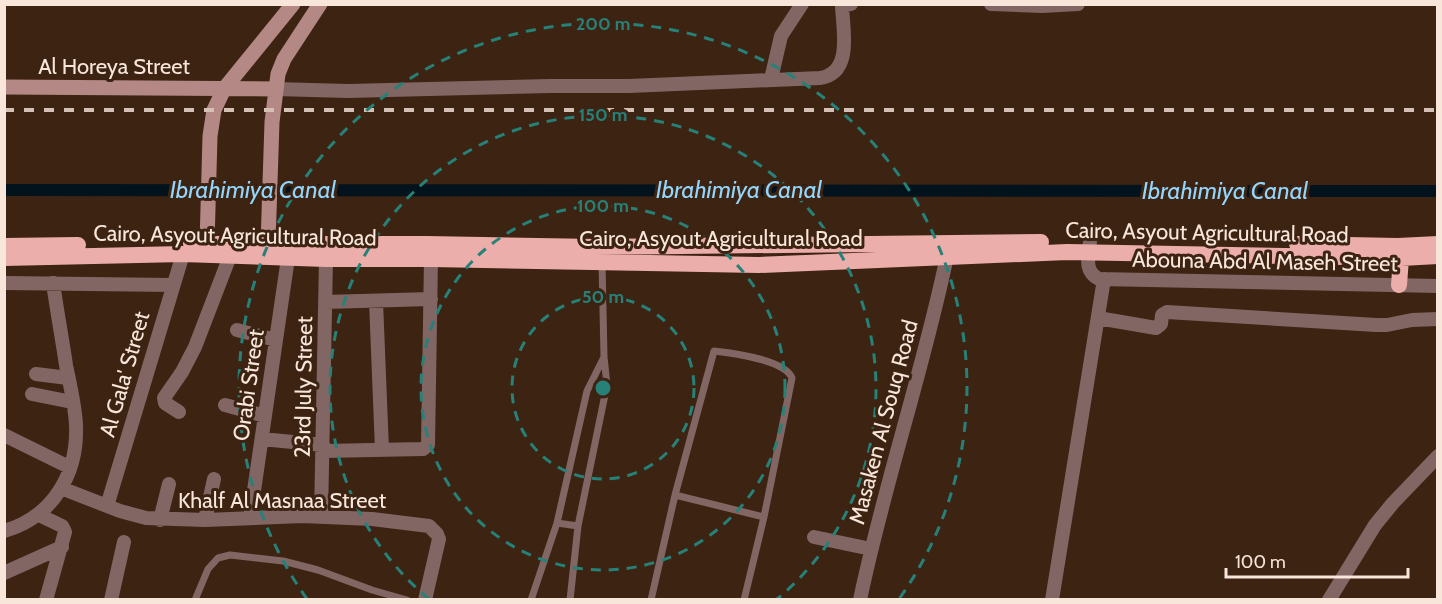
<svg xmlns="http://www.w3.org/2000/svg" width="1442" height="604" font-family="Cabin,sans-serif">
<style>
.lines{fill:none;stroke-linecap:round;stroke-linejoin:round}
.canal{stroke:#03131d;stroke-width:12}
.service{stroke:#826664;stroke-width:7}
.minor{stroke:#826664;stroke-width:14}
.secondary{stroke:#b48885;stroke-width:15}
.trunk{stroke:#ecaeaa;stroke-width:16}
.rail{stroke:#d4c0b4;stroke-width:4;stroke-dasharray:10 10;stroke-linecap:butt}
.ring{fill:none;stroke:#268179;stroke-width:3;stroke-dasharray:10 8}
.labels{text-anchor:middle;stroke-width:6;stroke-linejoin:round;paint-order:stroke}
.street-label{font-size:22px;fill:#f8e6db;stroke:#3d2312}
.water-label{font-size:24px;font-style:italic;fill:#92d6fd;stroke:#3d2312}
.centre{fill:#268179;stroke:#3d2312;stroke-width:3}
.ring-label{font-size:18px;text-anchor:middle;font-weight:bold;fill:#268179;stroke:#3d2312;stroke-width:6;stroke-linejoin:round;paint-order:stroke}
</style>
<rect width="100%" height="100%" fill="#3d2312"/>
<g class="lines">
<path class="canal" d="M4,190L1438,191"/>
<path class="service" d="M675,495L764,517
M557,523L578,526
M195,600L208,569L218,558L230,555L283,561L318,570L372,590L407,600
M531,600L557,523L587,391L604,357
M570,600L578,526L607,385L604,357L602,262
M651,600L675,495L714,351C732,353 785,360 792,378L764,517L744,600"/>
<path class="minor" d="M991,4L1042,6L1078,4
M771,79L781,36L802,4
M275,89L348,91L550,86H629L820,78C853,73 843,30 842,6L851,4
M1090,241C1089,256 1083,271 1099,279L1438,286
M4,283L173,285
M376,301L382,450
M325,302L431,299
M1098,318L1156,328L1161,324L1162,315L1167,312L1376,325H1387L1412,320L1438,319
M237,330L276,340
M36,374L68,378
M32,394L72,402
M225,405L265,416
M179,412L165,403L164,398L182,372L195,347L230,256
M4,435L69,467
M262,439L323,445
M323,451L423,449L428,445L431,259
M61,488L120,511L146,518L205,520L302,516L372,519L429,526L437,534L439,539L425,600
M107,506L183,254
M39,515L62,526L65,532L46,600
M321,517L326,259
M250,518L288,258
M160,520L169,484
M205,520L214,479
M4,531C53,517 78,474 76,425C75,405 70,385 66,365C62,338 57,311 53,283
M814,537L871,549
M4,573L62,547
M111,600L124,542
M860,600C884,484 923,372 947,256
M1052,600L1104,279
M1329,600L1375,525L1393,503L1438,456"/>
<path class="secondary" d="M4,87L275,89
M207,244L210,136L214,110L224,89L293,4
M268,244L272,122L278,74L284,59L320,4"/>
<path class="trunk" d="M191,244H427L597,247L1041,242
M1297,244L1398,246L1438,244
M4,246L78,245
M4,258L183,254L326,259H431L759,265L1067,252L1401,258L1438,256
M1399,285L1401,258"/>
<path class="rail" d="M4,110H1438"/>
</g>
<g class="ring">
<circle cx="603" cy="388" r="91"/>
<circle cx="603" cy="388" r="182"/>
<path d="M429 599A273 273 0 1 1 777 599"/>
<path d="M307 599A364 364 0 1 1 899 599"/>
</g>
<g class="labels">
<g class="street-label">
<text x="114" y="74">Al Horeya Street</text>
<text transform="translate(1207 232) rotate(1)" y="8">Cairo, Asyout Agricultural Road</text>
<text transform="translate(235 235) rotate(1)" y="8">Cairo, Asyout Agricultural Road</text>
<text x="721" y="246">Cairo, Asyout Agricultural Road</text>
<text transform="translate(1265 261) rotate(1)" y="8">Abouna Abd Al Maseh Street</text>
<text transform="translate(124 374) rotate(-74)" y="8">Al Gala' Street</text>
<text transform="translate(248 385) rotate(-82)" y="8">Orabi Street</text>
<text transform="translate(303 387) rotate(-89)" y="8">23rd July Street</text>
<text transform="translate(883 422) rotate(-75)" y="8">Masaken Al Souq Road</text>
<text x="282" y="508">Khalf Al Masnaa Street</text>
</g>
<g class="water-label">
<text x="253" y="198">Ibrahimiya Canal</text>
<text x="739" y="198">Ibrahimiya Canal</text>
<text x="1225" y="199">Ibrahimiya Canal</text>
</g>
</g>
<circle cx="603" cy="388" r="9" class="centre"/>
<g class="ring-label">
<text x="603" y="30">200 m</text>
<text x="603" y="121">150 m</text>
<text x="603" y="212">100 m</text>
<text x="603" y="303">50 m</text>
</g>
<rect width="1442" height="604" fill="none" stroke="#f8e6db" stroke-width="12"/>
<path d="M1226 568v9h182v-9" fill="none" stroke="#f8e6db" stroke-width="3"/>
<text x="1235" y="568" font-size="18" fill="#f8e6db" stroke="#3d2312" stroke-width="4.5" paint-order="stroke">100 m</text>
</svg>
